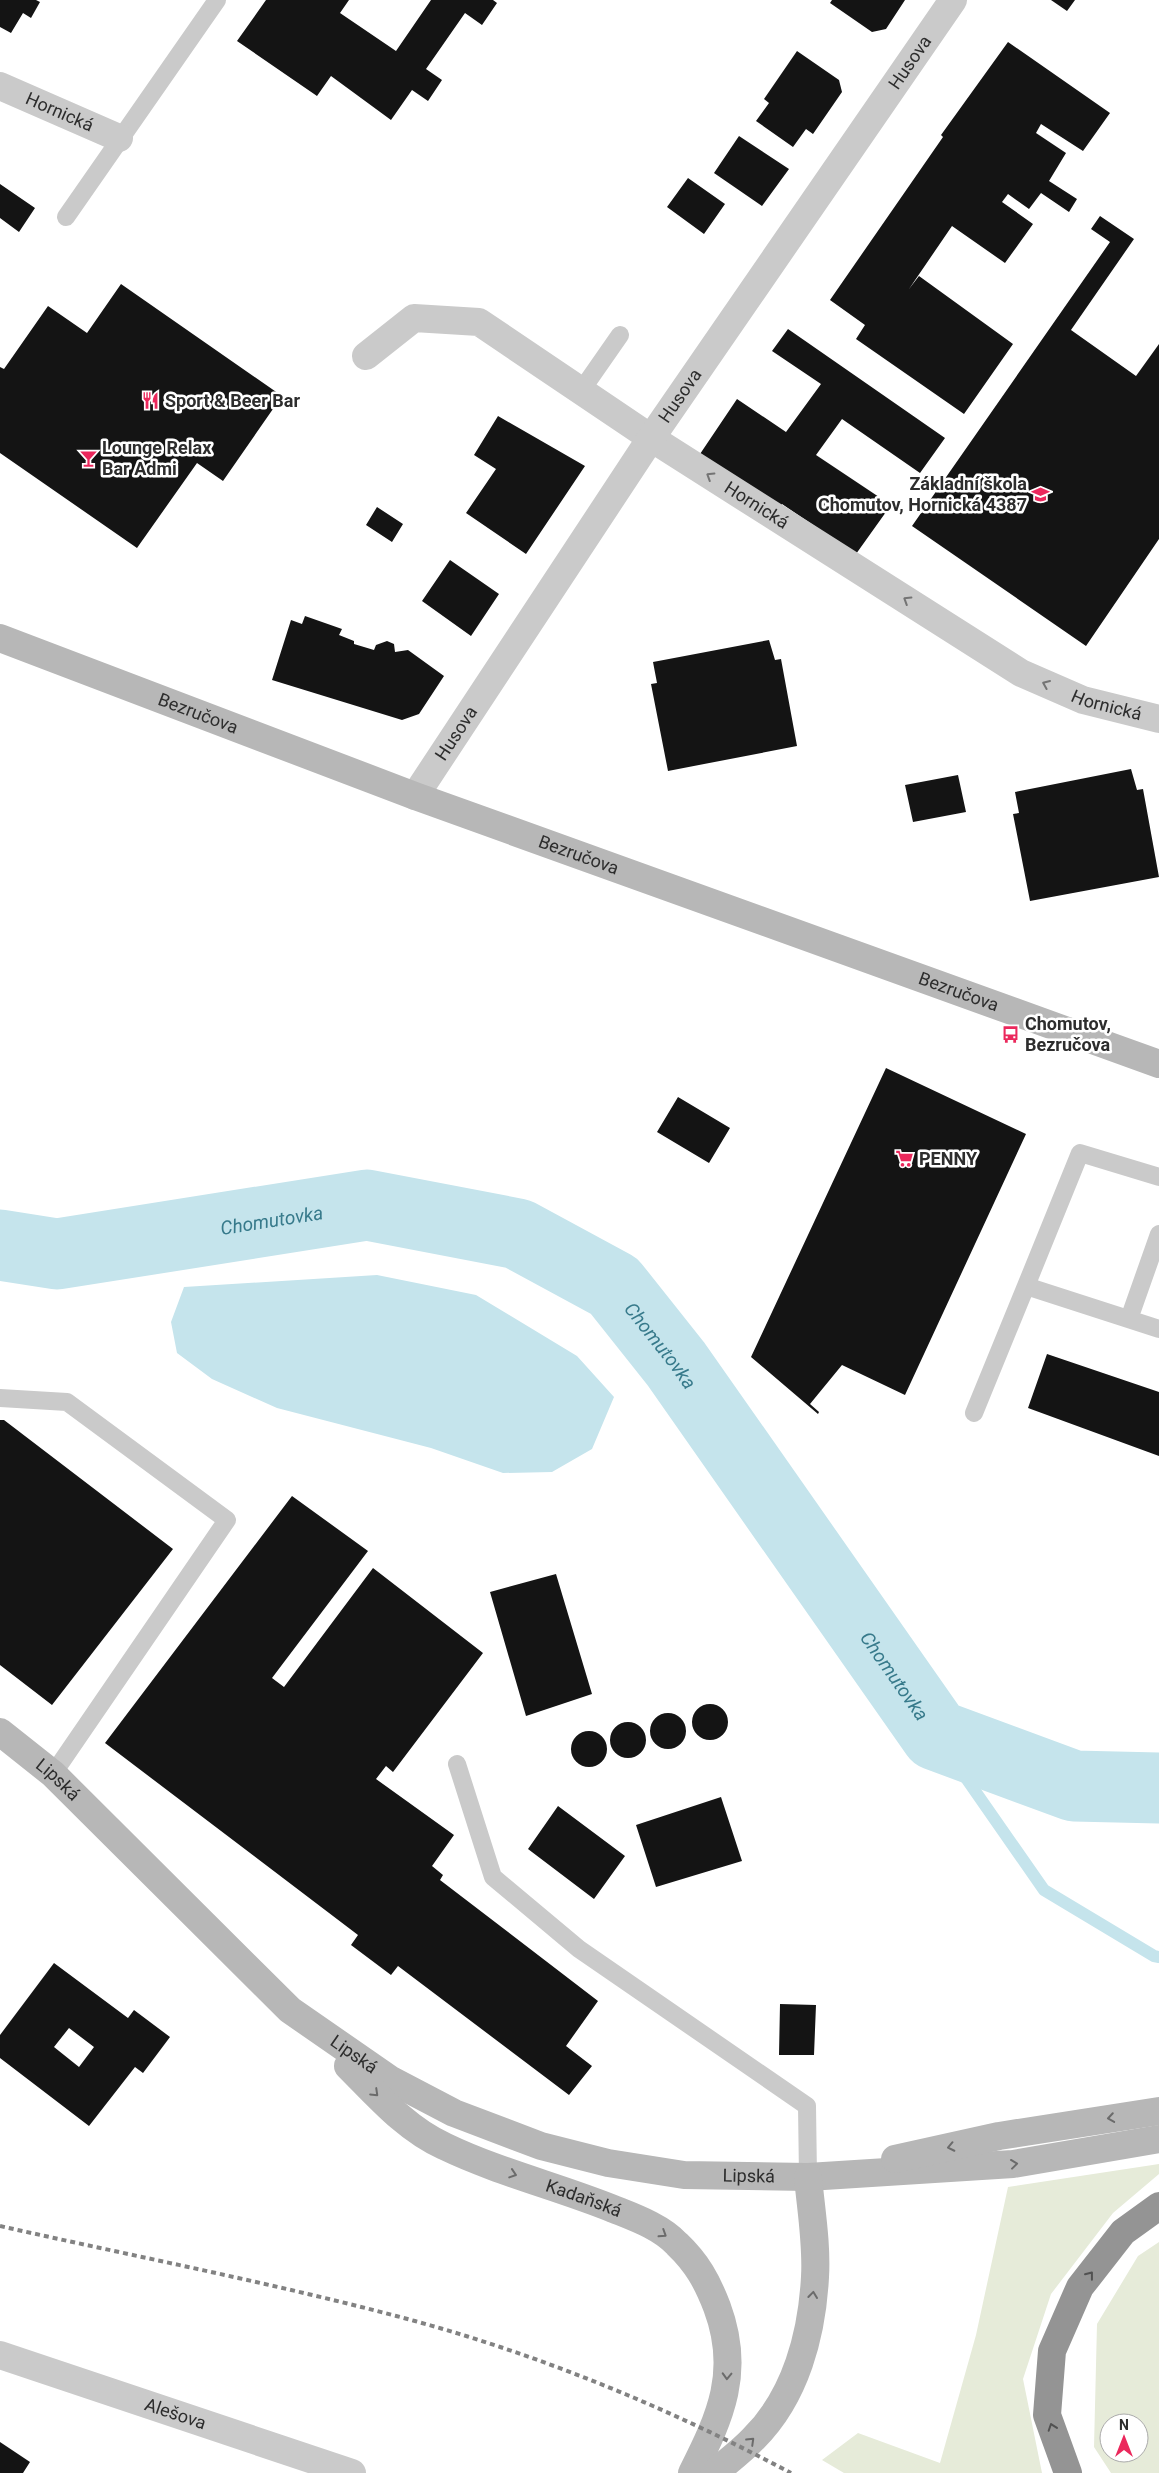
<svg xmlns="http://www.w3.org/2000/svg" width="1159" height="2473" font-family="Roboto,sans-serif">
<style>
.green{fill:#e6ebd9;fill-rule:evenodd}
.water{fill:#c5e4ec}
.lines{fill:none;stroke-linecap:round;stroke-linejoin:round}
.stream{stroke:#c5e4ec;stroke-width:12}
.river{stroke:#c5e4ec;stroke-width:71}
.building{fill:#141414;fill-rule:evenodd}
.lane{stroke:#cacaca;stroke-width:18}
.street{stroke:#cacaca;stroke-width:28}
.secondary{stroke:#b7b7b7;stroke-width:28}
.highway{stroke:#949494;stroke-width:28}
.rail{stroke:#828282;stroke-width:4;stroke-dasharray:5 4;stroke-linecap:butt}
.oneway{stroke:#747474}
.oneway2{stroke:#6b6b6b}
.oneway3{stroke:#515151}
.labels{text-anchor:middle;stroke-width:5;stroke-linejoin:round;paint-order:stroke}
.street-label{font-size:18px;fill:#2d2d2d;stroke:#fff}
.poi-label{font-size:18px;font-weight:bold;fill:#2d2d2d;stroke:#fff;text-anchor:start}
.water-label{font-size:19px;font-style:italic;fill:#377a8b;stroke:#fff}
</style>
<rect width="100%" height="100%" fill="#fff"/>
<path class="green" d="M1159,2164V2174L1113,2213L1051,2294L1023,2379L1042,2473H844L822,2460L858,2433L940,2463L976,2335L1008,2187Z
M1159,2242V2473H1111L1094,2447L1097,2324L1138,2256ZM1109,2423H1139V2453H1109Z"/>
<path class="water" d="M377,1275L476,1295L577,1356L614,1397L592,1449L552,1472L503,1473L431,1448L277,1408L212,1379L177,1353L171,1322L184,1287Z"/>
<g class="lines">
<path class="stream" d="M936,1735L1044,1890L1154,1956L1159,1957"/>
<path class="river" id="s1" d="M0,1245L57,1254L367,1205L518,1234L614,1286L676,1364L936,1735L1074,1786L1159,1788"/>
</g>
<path class="building" d="M0,0H36L40,2L31,18L23,13L11,33L0,27Z
M266,0H349L340,13L396,51L431,0H493L497,3L482,25L465,13L426,69L442,80L428,101L412,90L391,120L331,76L317,96L237,41Z
M832,0H905L886,29L872,32L830,3Z
M1051,0H1075L1067,11Z
M1008,42L1110,113L1083,151L1041,124L1036,133L1066,153L1049,181L1077,199L1069,212L1041,193L1029,209L1008,194L1002,202L1033,224L1005,263L952,226L909,289L919,276L1013,344L964,414L856,339L865,325L830,300L943,137L941,135Z
M797,51L839,80L842,92L813,134L806,129L793,147L756,121L769,103L764,99Z
M739,136L789,169L762,206L714,173Z
M688,178L725,204L704,234L667,207Z
M0,184L35,208L19,232L0,218Z
M1100,216L1134,239L1071,330L1136,376L1159,344V539L1086,646L912,526L1110,242L1091,229Z
M121,284L282,396L223,481L197,463L137,548L0,453V367L4,369L48,306L87,333Z
M788,329L945,438L920,473L842,419L816,455L891,505L856,554L782,504L779,508L700,454L737,399L786,432L821,384L772,351Z
M498,416L585,466L526,554L466,513L496,469L474,455Z
M377,507L403,524L392,542L366,525Z
M450,560L499,594L471,636L422,601Z
M305,616L342,629L339,635L354,641V644L374,650L376,645L387,641L394,644L395,652L408,650L444,676L419,714L402,720L272,680L291,620L302,624Z
M769,640L775,660L781,659L797,746L668,771L651,684L657,683L653,662Z
M1131,769L1137,790L1143,789L1159,877L1030,901L1013,814L1019,813L1015,792Z
M958,775L966,812L913,822L905,785Z
M886,1068L1026,1134L905,1395L842,1365L810,1404L819,1412L818,1414L751,1357Z
M678,1097L730,1128L709,1163L657,1132Z
M1047,1354L1159,1392V1456L1028,1408Z
M0,1420H4L173,1549L52,1705L0,1665Z
M292,1496L368,1551L272,1678L284,1687L373,1568L483,1653L393,1772L386,1766L376,1779L454,1835L432,1866L443,1875L440,1880L598,2001L566,2046L592,2066L569,2095L398,1966L391,1975L351,1945L358,1935L105,1743Z
M556,1574L592,1694L526,1716L490,1592Z
M692 1722a18 18 0 1 1 36 0a18 18 0 1 1-36 0Z
M650 1731a18 18 0 1 1 36 0a18 18 0 1 1-36 0Z
M610 1740a18 18 0 1 1 36 0a18 18 0 1 1-36 0Z
M571 1749a18 18 0 1 1 36 0a18 18 0 1 1-36 0Z
M721,1797L742,1861L656,1887L636,1825Z
M558,1806L625,1856L594,1899L528,1849Z
M54,1963L128,2018L134,2010L170,2037L143,2073L135,2067L89,2126L0,2058V2035ZM69,2028L94,2047L79,2067L54,2047Z
M780,2004L816,2005L814,2055H779Z
M0,2442L30,2462L23,2473H0Z"/>
<g class="lines">
<path class="lane" d="M66,217L217,0
M581,391L620,335
M1026,1286L1080,1153L1159,1177
M1129,1319L1159,1234
M0,1398L67,1402L227,1520L53,1774
M974,1413L1026,1286L1159,1329
M457,1764L493,1877L579,1949L807,2106L808,2177"/>
<g class="street">
<path id="s2" d="M0,86L119,138"/>
<path id="s3" d="M366,356L414,318L479,322L651,438L1021,673L1083,700L1159,719"/>
<path id="s4" d="M415,796L651,438L953,0"/>
<path id="s5" d="M0,2355L352,2473"/>
</g>
<g class="secondary">
<path id="s6" d="M0,638L415,796L1159,1064"/>
<path id="s7" d="M0,1732L53,1774L290,2010L391,2080L454,2113L541,2146L608,2163L684,2175L808,2177L1013,2164L1159,2139"/>
<path id="s8" d="M348,2066C377,2095 406,2129 444,2146C498,2172 556,2186 611,2208C633,2217 660,2226 677,2244C697,2263 707,2281 717,2307C741,2371 721,2416 692,2473"/>
<path d="M895,2159L999,2136L1159,2111"/>
<path d="M714,2473C727,2462 742,2451 754,2438C796,2396 812,2334 815,2277C817,2244 811,2210 808,2177"/>
</g>
<path class="highway" d="M1068,2473L1047,2415L1052,2351L1080,2287L1123,2232L1159,2206"/>
<path class="rail" d="M0,2226C133,2256 268,2282 400,2317C536,2353 667,2407 791,2473"/>
</g>
<defs><path id="oneway-chevron" d="M-2-3.5L2.5 0L-2 3.5" fill="none" stroke-width="1.6" stroke-linecap="round" stroke-linejoin="round" transform="scale(1.25)"/></defs>
<g class="oneway">
<use href="#oneway-chevron" transform="translate(710 476) rotate(-148)"/>
<use href="#oneway-chevron" transform="translate(907 600) rotate(-148)"/>
<use href="#oneway-chevron" transform="translate(1046 684) rotate(-157)"/>
</g>
<g class="oneway2">
<use href="#oneway-chevron" transform="translate(375 2093) rotate(44)"/>
<use href="#oneway-chevron" transform="translate(1111 2118) rotate(171)"/>
<use href="#oneway-chevron" transform="translate(951 2147) rotate(168)"/>
<use href="#oneway-chevron" transform="translate(1014 2164) rotate(-7)"/>
<use href="#oneway-chevron" transform="translate(513 2174) rotate(18)"/>
<use href="#oneway-chevron" transform="translate(663 2234) rotate(33)"/>
<use href="#oneway-chevron" transform="translate(813 2295) rotate(-83)"/>
<use href="#oneway-chevron" transform="translate(727 2376) rotate(92)"/>
<use href="#oneway-chevron" transform="translate(751 2441) rotate(-44)"/>
</g>
<g class="oneway3">
<use href="#oneway-chevron" transform="translate(1090 2275) rotate(-52)"/>
<use href="#oneway-chevron" transform="translate(1052 2427) rotate(-109)"/>
</g>
<defs>
<symbol id="restaurant-bare" viewBox="-9 -9 18 18"><path d="M-5-6h1v4h1v-4h1v4h1v-4h1v5L-1.5 .5V6h-2V.5L-5-1ZM5-6V6H3V1.5H1.5Q1.5-4 5-6Z" fill="#eb285c" stroke="#fff" stroke-width="2.5" paint-order="stroke"/></symbol>
<symbol id="bar-bare" viewBox="-9 -9 18 18"><path d="M-6-5H6L.8 .8V4.5H3.5V6h-7V4.5H-.8V.8Z" fill="#eb285c" stroke="#fff" stroke-width="2.5" paint-order="stroke"/></symbol>
<symbol id="school-bare" viewBox="-9 -9 18 18"><path d="M0-5L7-2L0 1L-7-2ZM-4 1L0 2.5L4 1V4Q0 6-4 4Z" fill="#eb285c" stroke="#fff" stroke-width="2.5" paint-order="stroke"/></symbol>
<symbol id="bus-bare" viewBox="-9 -9 18 18"><path d="M-5-6H5V4H4V6H2V4H-2V6H-4V4H-5ZM-3.5-4V0h7V-4ZM-3.5 1.2v1.5H-2V1.2ZM2 1.2v1.5H3.5V1.2Z" fill="#eb285c" stroke="#fff" stroke-width="2.5" paint-order="stroke"/></symbol>
<symbol id="supermarket-bare" viewBox="-9 -9 18 18"><path d="M-6-5.5h2.5l.6 2H6L4.5 2H-2.5L-4.4-4H-6ZM-1.5 3.2a1.3 1.3 0 1 0 .1 0ZM3 3.2a1.3 1.3 0 1 0 .1 0Z" fill="#eb285c" stroke="#fff" stroke-width="2.5" paint-order="stroke"/></symbol>
</defs>
<g fill-rule="evenodd">
<use href="#restaurant-bare" x="138" y="388" width="25" height="25"/>
<use href="#bar-bare" x="76" y="446" width="25" height="25"/>
<use href="#school-bare" x="1028" y="482" width="25" height="25"/>
<use href="#bus-bare" x="998" y="1022" width="25" height="25"/>
<use href="#supermarket-bare" x="892" y="1146" width="25" height="25"/>
</g>
<g class="labels">
<g class="street-label">
<text dy="6" stroke="none"><textPath href="#s4" startOffset="885">Husova</textPath></text>
<text dy="6" stroke="none"><textPath href="#s2" startOffset="65">Hornická</textPath></text>
<text dy="6" stroke="none"><textPath href="#s4" startOffset="480">Husova</textPath></text>
<text dy="6" stroke="none"><textPath href="#s3" startOffset="459">Hornická</textPath></text>
<text dy="6" stroke="none"><textPath href="#s3" startOffset="864">Hornická</textPath></text>
<text dy="6" stroke="none"><textPath href="#s6" startOffset="212">Bezručova</textPath></text>
<text dy="6" stroke="none"><textPath href="#s4" startOffset="75">Husova</textPath></text>
<text dy="6" stroke="none"><textPath href="#s6" startOffset="618">Bezručova</textPath></text>
<text dy="6" stroke="none"><textPath href="#s6" startOffset="1022">Bezručova</textPath></text>
<text dy="6" stroke="none"><textPath href="#s7" startOffset="75">Lipská</textPath></text>
<text dy="6" stroke="none"><textPath href="#s7" startOffset="480">Lipská</textPath></text>
<text dy="6" stroke="none"><textPath href="#s7" startOffset="900">Lipská</textPath></text>
<text dy="6" stroke="none"><textPath href="#s8" startOffset="275">Kadaňská</textPath></text>
<text dy="6" stroke="none"><textPath href="#s5" startOffset="185">Alešova</textPath></text>
</g>
<g class="poi-label">
<text x="165" y="407">Sport &amp; Beer Bar</text>
<text x="102" y="454">Lounge Relax<tspan x="102" dy="21">Bar Admi</tspan></text>
<text x="1027" y="490" text-anchor="end">Základní škola<tspan x="1027" dy="21">Chomutov, Hornická 4387</tspan></text>
<text x="1025" y="1030">Chomutov,<tspan x="1025" dy="21">Bezručova</tspan></text>
<text x="919" y="1165">PENNY</text>
</g>
<g class="water-label">
<text dy="7" stroke="none"><textPath href="#s1" startOffset="275">Chomutovka</textPath></text>
<text dy="7" stroke="none"><textPath href="#s1" startOffset="710">Chomutovka</textPath></text>
<text dy="7" stroke="none"><textPath href="#s1" startOffset="1115">Chomutovka</textPath></text>
</g>
</g>
<g transform="translate(1124 2438)"><circle r="24" fill="#ffffff" stroke="#ababab"/>
<path d="M0-4L9 19L0 12L-9 19Z" fill="#eb285c"/>
<text y="-8" font-size="14" font-weight="bold" text-anchor="middle" fill="#2d2d2d">N</text>
</g>
</svg>
